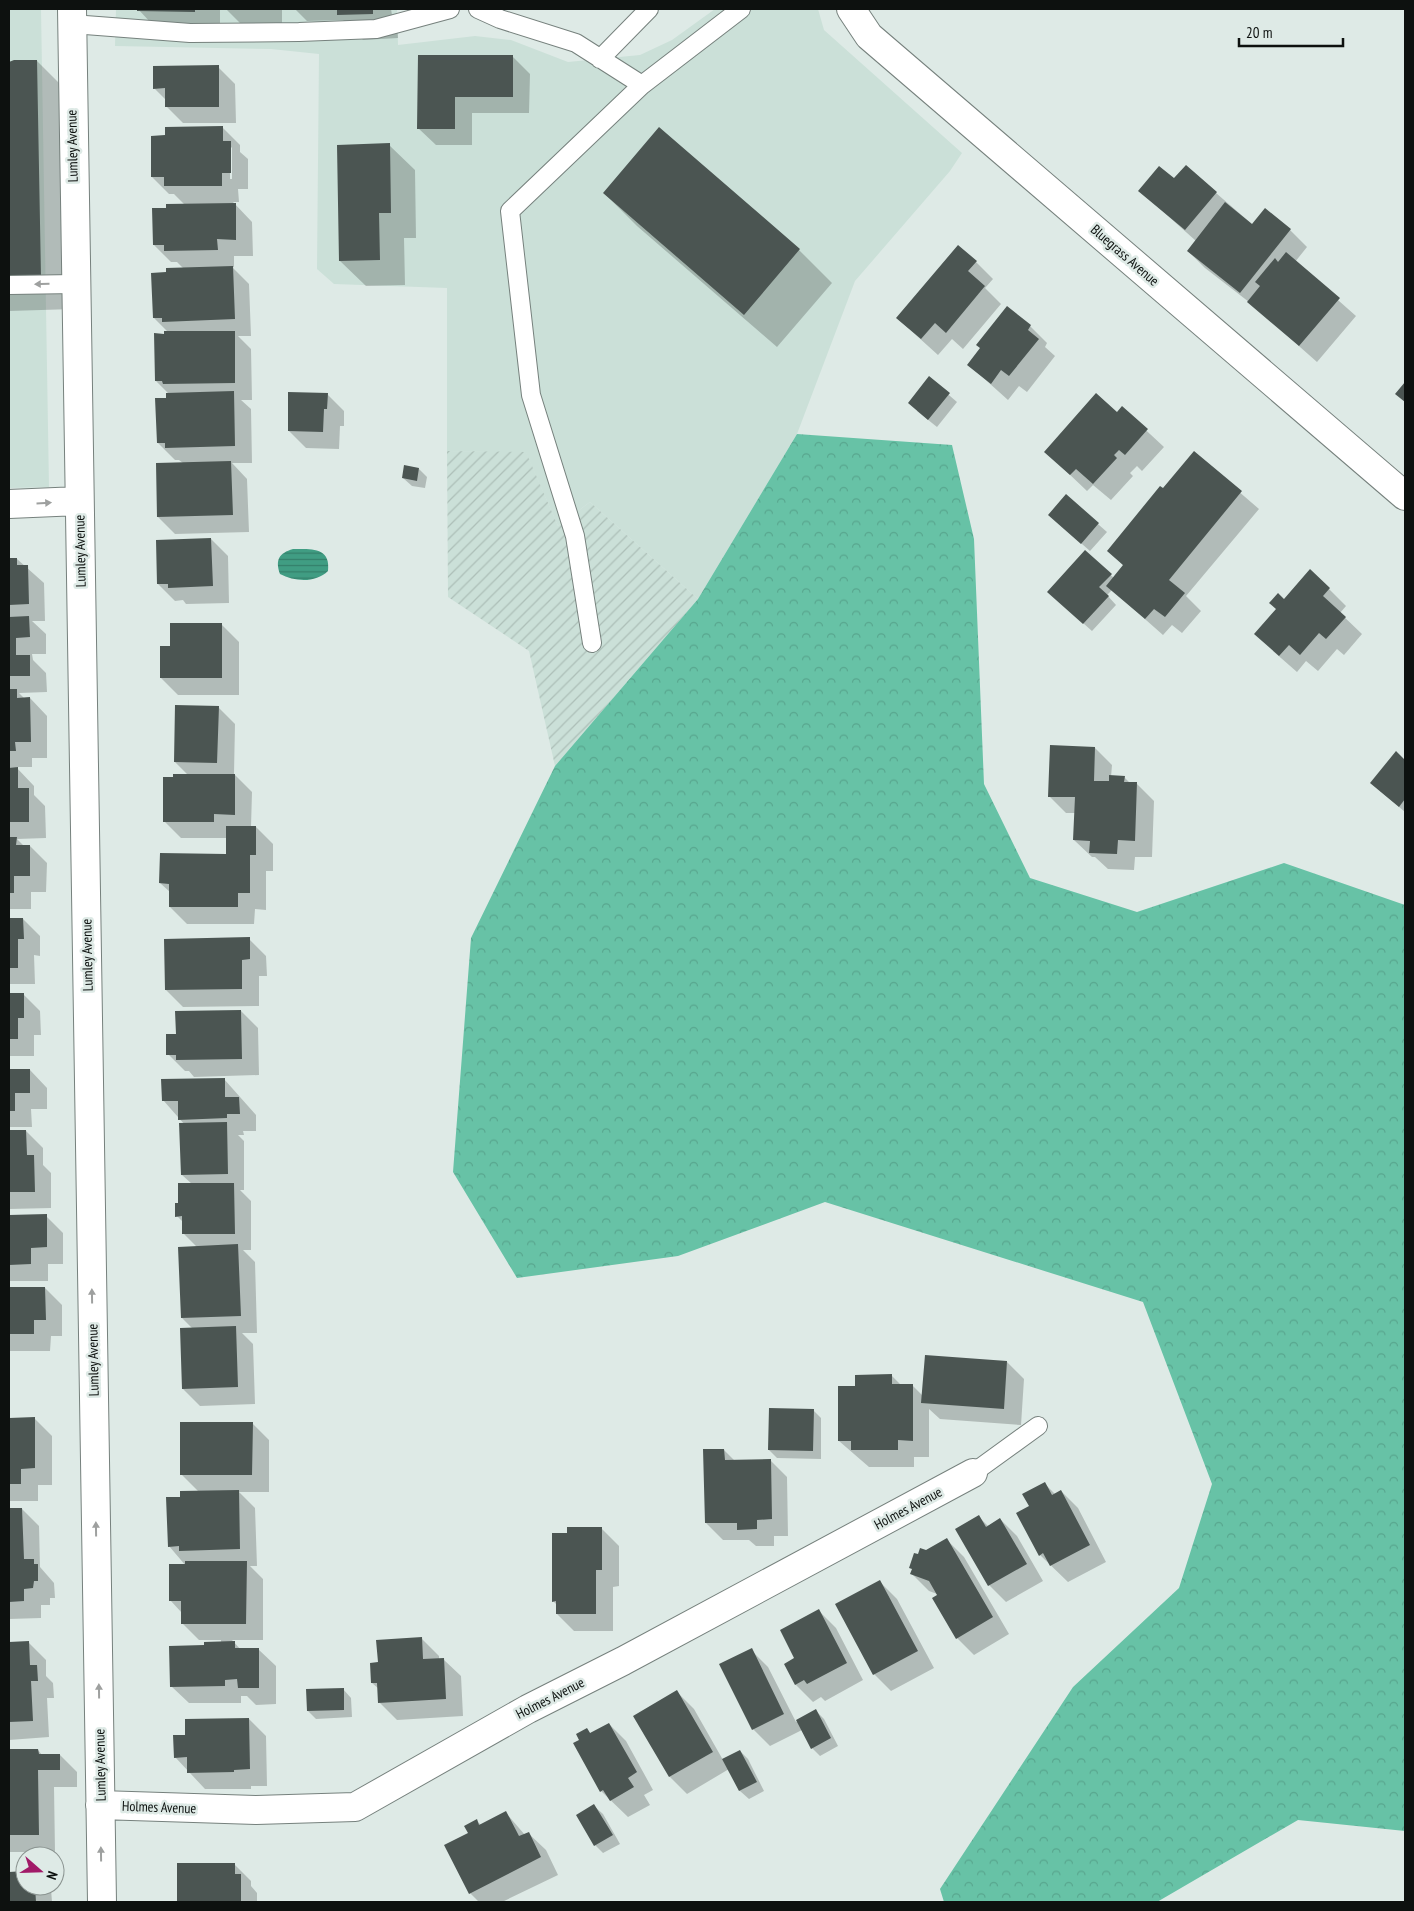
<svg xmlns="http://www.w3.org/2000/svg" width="1414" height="1911" font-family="'PT Sans Narrow',sans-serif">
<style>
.built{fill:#cbe0d8}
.industrial{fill:url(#industrial-furrows)}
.forest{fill:url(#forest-crowns)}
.water{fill:url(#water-rules)}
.shadow{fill:#0003;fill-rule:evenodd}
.building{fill:#4b5552}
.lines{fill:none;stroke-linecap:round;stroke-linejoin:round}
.service-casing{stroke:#76817d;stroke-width:20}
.minor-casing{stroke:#76817d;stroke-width:30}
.service{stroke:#fff;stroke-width:18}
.minor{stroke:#fff;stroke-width:28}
.oneway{fill:#9ea09f}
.labels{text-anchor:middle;stroke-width:5;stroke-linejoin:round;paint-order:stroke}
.street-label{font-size:14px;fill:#0d110f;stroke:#deeae6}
</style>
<defs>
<pattern id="industrial-furrows" width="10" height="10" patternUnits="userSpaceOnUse" patternTransform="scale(1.25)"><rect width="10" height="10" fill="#cbe0d8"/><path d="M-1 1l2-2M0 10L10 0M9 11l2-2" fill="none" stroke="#adbfb8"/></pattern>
<pattern id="forest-crowns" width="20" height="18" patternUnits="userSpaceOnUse" patternTransform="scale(1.25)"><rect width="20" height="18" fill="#67c2a6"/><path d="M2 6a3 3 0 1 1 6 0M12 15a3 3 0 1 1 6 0" fill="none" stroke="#58a68e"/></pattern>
<pattern id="water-rules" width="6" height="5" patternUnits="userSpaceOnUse" patternTransform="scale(1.25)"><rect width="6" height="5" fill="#409d83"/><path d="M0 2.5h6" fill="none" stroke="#347f6a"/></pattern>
</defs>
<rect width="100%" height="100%" fill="#deeae6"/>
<path class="built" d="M9,9H41L49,487L9,488Z
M116,9H397L398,45L475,36L511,40L568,62L640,55L672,40L715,9H818L824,30L962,153L950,171L855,281L797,434L698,599L590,502L558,526L526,453L447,451V288L334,284L317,269L319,54L271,49L115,46Z"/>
<path class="industrial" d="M447,451L526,452L558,526L590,502L698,599L555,766L529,651L448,597Z"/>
<path class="forest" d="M797,434L952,445L974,539L984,784L1030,878L1137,912L1284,863L1405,905V1831L1298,1820L1157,1902H944L940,1889L1073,1687L1179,1588L1212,1484L1143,1302L825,1202L678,1256L517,1278L453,1172L471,938L555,766L698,599Z"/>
<path class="water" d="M293,549C311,549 331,547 328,571C316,583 295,582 280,574C275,560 279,553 293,549Z"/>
<path class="shadow" d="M138,9H220V37L163,36Z
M226,9H282V23H240Z
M295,9H391L392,15L397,21L398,38L363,40L343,20L307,21Z
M419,57H513L530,74L529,113H472V145H436L418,128Z
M37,61L70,94L74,309L9,311V62Z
M218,67L235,84L236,123H183L166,106V100L154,88Z
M223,128L240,145V152L248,159V189H238L239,202H233L252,222L253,256H234V267H232L249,284L251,336H238L251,349L252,400H241L251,409L252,463H232L247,479L249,532L175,534L158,517L183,463L179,460H175L158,443L169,394L156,381L166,335L169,333L154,318L167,273L184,269L177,262H171L154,245L167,209L185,205L174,194H169L152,177ZM230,146L232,148V179H230Z
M659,129L799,250L832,283L777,347L637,226L604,193Z
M389,145L415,170L416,238H404L405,285L366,286L340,261Z
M1186,167L1253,225L1290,230L1307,247L1295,262L1356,316L1317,362L1249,302L1205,268L1188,251L1196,241L1140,191L1174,180Z
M976,262L993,279L985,288L1001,304L963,349L952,339L938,355L897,318Z
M1030,326L1047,343L1045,347L1055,356L1027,392L1019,386L1008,400L969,365Z
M929,378L957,402L937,427L917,411Z
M327,394L344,411V426H340L339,449L306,448L289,431Z
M1122,408L1164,447L1142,471L1137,466L1130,473L1133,476L1111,500L1093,485L1087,491L1046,452L1117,414Z
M1194,453L1259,509L1186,596L1201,611L1182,633L1172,625L1163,635L1112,590L1107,595L1116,605L1092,631L1057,600L1085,552L1114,578L1124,566L1109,551Z
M419,469L427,477L425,488L412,486L403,478Z
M1066,496L1107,532L1090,551L1058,523Z
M211,539L228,556L229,603L186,604L183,600L175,601L158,584Z
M9,559H17L44,583L45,621H32L46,634V654H32L33,660L46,673L47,692L19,693L25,699L30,698L47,716V758H32V767H16L34,786V795L45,806L46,838L17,839L24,846H30L47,863L46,892H31V909H9Z
M1329,589L1346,606L1340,613L1362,634L1344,655L1337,649L1318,671L1306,661L1297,672L1273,651L1284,601Z
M222,625L239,642V695H178L161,678L171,648Z
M218,707L235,724L234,774L252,792L251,827H256L273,844V871H266V910L255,909L254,924H187L170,907V892L160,883L227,855V838H181L164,821L175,778L188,775L175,762Z
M1095,748L1112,765L1111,777H1124L1130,783L1137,784L1154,801L1152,857H1135L1134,870L1108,869L1095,857H1092L1074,840L1075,813H1066L1049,796Z
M1396,753L1405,761V812L1380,791Z
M9,919H23L40,936V956L34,955L35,984H9Z
M249,939L266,956L267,976H259V1006L183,1007L166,990Z
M9,994H23L40,1011L41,1035H34V1056H9Z
M241,1011L258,1028L259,1075L194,1077L189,1071H185L168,1054L177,1035Z
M30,1070L47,1088V1109H31L32,1127H9V1071Z
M224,1079L256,1115V1131H243L244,1135H238L244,1141V1190H240L251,1201V1250H243L255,1262L257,1333H242L253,1344L255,1404L200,1406L183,1389L193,1329L182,1318L197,1247L184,1234V1223L177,1216L180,1205L192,1184L182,1175L185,1125L163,1100Z
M9,1131H26L43,1148V1165L51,1173V1208L9,1209Z
M9,1216H46L63,1233V1264H48V1281H9Z
M9,1288H45L62,1305V1336H51L50,1351H9Z
M1007,1362L1024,1379L1021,1425L940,1419L929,1409V1457H914V1467H869L839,1441L857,1388L892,1376L901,1385H912L923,1396Z
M813,1410L821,1418V1459L777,1458L769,1450Z
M9,1419H35L52,1436V1485H38V1501H9Z
M252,1423L269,1440V1492H239L255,1508L257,1566H250L263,1579V1640H232L241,1650L258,1649L276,1666V1704L256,1705L247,1696H241V1703H189L171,1686L205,1647L221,1643V1640H199L182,1623V1613L170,1600L186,1566L169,1546L181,1498L199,1492L181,1474Z
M724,1450L735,1461L770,1460L787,1477L788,1536H774V1546H756L749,1540H723L706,1523Z
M1044,1483L1056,1495L1061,1491L1078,1508L1106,1562L1068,1582L1040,1555L1030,1507Z
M9,1509H22L39,1526L40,1567L54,1583L55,1598H50V1605H41V1618L9,1619Z
M979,1517L988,1526L1000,1519L1017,1536L1043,1581L1006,1602L989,1585Z
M602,1529L619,1546V1586L613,1587V1631H574L557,1614V1605L553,1601L568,1534Z
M947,1540L964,1557L1009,1634L974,1655L957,1638L940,1595L929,1591L912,1574L918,1555Z
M880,1582L897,1599L934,1668L891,1691L874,1674Z
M819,1611L836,1628L863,1680L825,1701L821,1697L813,1702L796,1685L785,1665L796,1659Z
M422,1639L439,1656V1659H443L461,1676L463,1716L397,1720L380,1703L379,1689L372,1683L379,1664Z
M28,1642L46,1660V1676L53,1683L54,1698H47L49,1737L9,1740V1643Z
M751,1650L768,1667L796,1722L816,1711L824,1719L838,1746L820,1756L812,1748L802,1730L770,1746L753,1729Z
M343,1689L351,1698L352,1717L316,1719L308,1711Z
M677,1692L694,1709L723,1760L740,1751L748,1759L764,1791L749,1799L740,1791L729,1769L687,1794L670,1777L635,1716Z
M249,1719L266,1736L267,1786H251V1789H205L175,1757Z
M609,1724L626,1741L653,1790L644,1795L650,1805L628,1817L601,1791L580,1740L587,1729L591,1734Z
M38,1750L42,1755H60L77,1772V1787H54L55,1852H9V1751Z
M594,1806L603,1814L620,1844L603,1853L595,1845Z
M506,1813L525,1835L528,1833L546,1850L558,1875L502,1902H479L470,1893L469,1834L477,1821L481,1825Z
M178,1864H234L251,1881V1886L257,1893V1902H179Z
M25,1872V1886H48L51,1889L52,1902H9V1873Z"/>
<path class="building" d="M137,9H195V12L137,11Z
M337,9H373V14L337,15Z
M418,55H513V97H455V129H417Z
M14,60H37L41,277H9V62Z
M219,65V107H165V88L153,89V66Z
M223,126V141H231V173H222V186H164V177H151V136L165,135V127Z
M659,127L800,249L744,315L603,193Z
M390,143L391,213H379L380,260L339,261L337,145Z
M1186,165L1217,192L1185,230L1138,191L1159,166L1174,178Z
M1225,202L1252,224L1265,208L1291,229L1240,293L1187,251Z
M236,203V240L217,239L218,250L164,251V245H153L152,208H166V204Z
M958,245L977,261L968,271L985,286L946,333L935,323L921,339L896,318Z
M1286,252L1340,298L1299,346L1247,302L1260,286L1255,282L1275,258L1278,262Z
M233,266L235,319L162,322V318H153L151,273L166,272V268Z
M1007,306L1031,325L1028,330L1039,339L1009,376L1001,370L991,384L967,365L980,348L976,345Z
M164,331H235V383L163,384L162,381H155L154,333L164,334Z
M929,376L950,393L928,420L908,403Z
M1405,382V402L1395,394Z
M234,391L235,446L165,448V443H157L155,398H166V393Z
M288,392L328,393L327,409H324L323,432L288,431Z
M1096,393L1117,412L1122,406L1148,429L1125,455L1119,450L1114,455L1117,458L1093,484L1076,469L1070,475L1044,452Z
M1194,451L1242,491L1169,580L1185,593L1165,617L1154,609L1145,619L1106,586L1123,565L1107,551L1160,486L1163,488Z
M231,461L233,515L157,517L156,463Z
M404,465L419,468L417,481L402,478Z
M1066,494L1099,523L1081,544L1048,515Z
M211,538L213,586L168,588V584H157L156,540Z
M1085,550L1112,574L1099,587L1109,596L1083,624L1047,592Z
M9,558H17V565H28L29,604L9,605Z
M1310,569L1330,588L1323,596L1346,617L1326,639L1319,633L1300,655L1289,645L1279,656L1254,634L1276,609L1269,603L1278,593L1284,599Z
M29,616L30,637L16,638V655H30V676H9V617Z
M170,623H222V678H160V646H170Z
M9,689H17V698L30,697L31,742H15L16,751H9Z
M175,705L219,706L217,763L174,762Z
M1050,745L1095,747L1094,781H1109V775L1125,776L1124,782H1137L1135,841L1118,840L1117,854L1089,853L1090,841L1073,840L1075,797H1048Z
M1396,751L1405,760V799L1399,807L1370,783Z
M18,767V788H29V822H9V768Z
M173,774H235V815L214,814V822H163V777H173Z
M226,826H256V855H250V893H238V907H169V884L159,883L160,853L226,854Z
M9,837H17L16,845H30V876H14V893H9Z
M9,918H23L24,939H18V968H9Z
M250,937V959L242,960V989L165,990L164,939Z
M9,993H24V1018H18V1039H9Z
M241,1010L242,1059L176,1060V1055H166V1034H176L175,1011Z
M9,1069H30V1093H15V1111H9Z
M225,1078V1097H239L240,1114H227V1118L178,1120V1101H162L161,1079Z
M227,1122L228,1174L181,1175L179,1123Z
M9,1130H26L27,1155H34L35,1192H9Z
M178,1183H234L235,1234H182V1216L175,1217V1203H178Z
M47,1214V1247L31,1248V1264L9,1265V1215Z
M238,1244L241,1316L181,1318L178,1247Z
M9,1287H45L46,1320H34V1334H9Z
M236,1326L238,1387L182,1389L180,1328Z
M925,1355L1007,1361L1004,1409L921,1403Z
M892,1374V1384H913V1441L898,1440V1450H851V1441H838V1386H855V1375Z
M769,1408L814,1409L813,1451L768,1450Z
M35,1417V1468L21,1469V1484H9V1418Z
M180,1422H253L252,1475H180Z
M703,1449H724L725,1460L771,1459L772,1519L757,1520V1529L737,1530V1523H705Z
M1045,1482L1052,1495L1061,1490L1090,1545L1050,1566L1043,1553L1039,1556L1016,1513L1029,1506L1022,1494Z
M239,1490L240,1549L179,1551V1546L168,1547L166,1497H180V1491Z
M9,1508H22L24,1559H34V1564H38V1581H34L33,1588L24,1589V1601L9,1602Z
M979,1515L986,1527L1000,1518L1027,1564L988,1586L955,1529Z
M567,1527H602V1570H596V1614H556V1601L552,1602V1533H567Z
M947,1538L993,1617L956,1639L932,1598L937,1595L929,1581L910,1574L912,1569L909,1568L914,1553L918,1554L920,1548L926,1550Z
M185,1561H247L246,1624H181V1601H169V1564H185Z
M880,1580L918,1651L873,1675L835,1604Z
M819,1609L847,1663L807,1684L804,1680L795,1685L784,1664L794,1658L780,1630Z
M422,1637L423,1659L444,1658L446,1699L378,1703L377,1683H371L370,1663L378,1662L376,1640Z
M29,1641L30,1665H37L38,1681H31L33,1721L9,1722V1642Z
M235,1641V1648H259V1688H238L237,1679L225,1680V1686L170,1687L169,1646L204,1645V1642Z
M752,1648L784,1714L752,1730L719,1664Z
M344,1688V1710L307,1711L306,1689Z
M677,1690L713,1752L669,1777L633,1716Z
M816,1709L831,1738L811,1749L796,1720Z
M249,1718L250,1769L234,1770V1772L187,1773V1757L174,1758L173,1735H185V1719Z
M609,1723L637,1772L628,1778L634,1787L610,1801L603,1790L600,1792L573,1743L579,1740L576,1734L587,1728L590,1733Z
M9,1749H38L39,1754H60V1770H38L39,1835H9Z
M740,1750L757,1782L739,1791L722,1759Z
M594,1804L613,1835L594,1846L576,1815Z
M506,1811L519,1836L529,1832L541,1857L469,1894L444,1845L468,1833L464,1826L477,1819L479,1825Z
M177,1863H235V1874H241V1902H177Z
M25,1871V1886H35L36,1902H9V1872Z"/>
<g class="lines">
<defs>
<path id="service" d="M478,9L500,19L576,43L642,85
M72,24L190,33L299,32L376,29L450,9
M600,59L649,9
M9,285L75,284
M592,643L575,536L531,395L510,211L642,85L741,9
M973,1473L1038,1426"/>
<path id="minor" d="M72,9L102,1902
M851,9L869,36L1405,496
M9,504L79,501
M100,1805L256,1810L355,1807L528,1709L623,1661L973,1473"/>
</defs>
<use href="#service" class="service-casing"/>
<use href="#minor" class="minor-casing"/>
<use href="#service" class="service"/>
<use href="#minor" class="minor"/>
</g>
<defs><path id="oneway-solid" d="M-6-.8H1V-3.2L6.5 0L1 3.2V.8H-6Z" transform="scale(1.25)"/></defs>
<g class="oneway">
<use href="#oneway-solid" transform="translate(42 284) rotate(179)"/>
<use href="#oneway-solid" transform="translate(44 503) rotate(-3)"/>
<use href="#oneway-solid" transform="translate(92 1296) rotate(-91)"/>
<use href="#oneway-solid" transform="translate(96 1529) rotate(-91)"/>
<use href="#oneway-solid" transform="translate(99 1691) rotate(-91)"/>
<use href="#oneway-solid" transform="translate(101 1854) rotate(-91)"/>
</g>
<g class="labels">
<g class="street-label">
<text transform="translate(72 146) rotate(-91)" y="5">Lumley Avenue</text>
<text transform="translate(1125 255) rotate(41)" y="5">Bluegrass Avenue</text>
<text transform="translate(80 551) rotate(-91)" y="5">Lumley Avenue</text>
<text transform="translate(87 955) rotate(-91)" y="5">Lumley Avenue</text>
<text transform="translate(93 1360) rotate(-91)" y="5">Lumley Avenue</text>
<text transform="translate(908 1508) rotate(-28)" y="5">Holmes Avenue</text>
<text transform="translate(550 1698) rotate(-27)" y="5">Holmes Avenue</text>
<text transform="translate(100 1765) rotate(-91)" y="5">Lumley Avenue</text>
<text transform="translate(159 1807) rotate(2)" y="5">Holmes Avenue</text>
</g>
</g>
<rect width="1414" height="1911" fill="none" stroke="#0d110f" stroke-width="20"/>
<g transform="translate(40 1871) rotate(110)"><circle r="24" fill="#deeae6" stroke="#8a9390"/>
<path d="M0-4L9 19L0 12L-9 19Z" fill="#a11a68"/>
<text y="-8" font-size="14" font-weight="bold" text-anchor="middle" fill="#0d110f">N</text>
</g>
<path d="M1239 38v8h104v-8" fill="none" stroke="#0d110f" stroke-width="2.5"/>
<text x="1246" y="38" font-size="15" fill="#0d110f" stroke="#deeae6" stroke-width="4" paint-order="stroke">20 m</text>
</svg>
